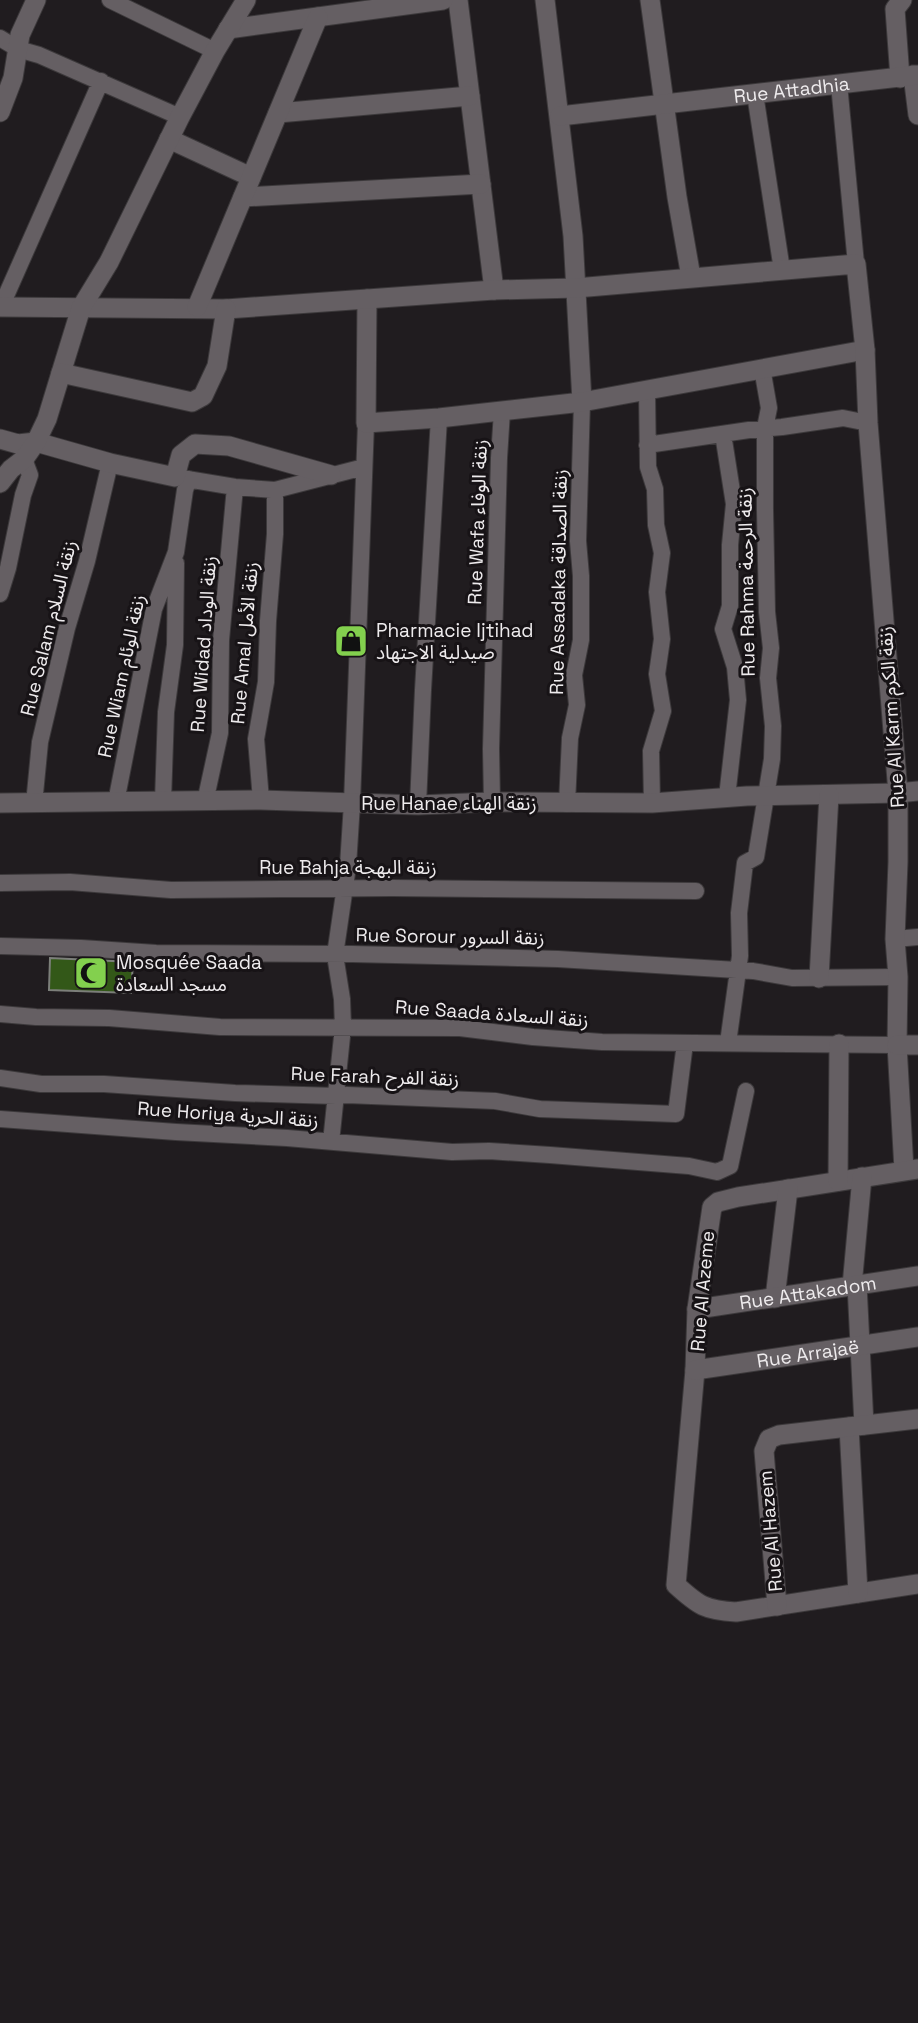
<svg xmlns="http://www.w3.org/2000/svg" width="918" height="2023" font-family="'Space Grotesk','Noto Sans Arabic',sans-serif">
<style>
.building{fill:#335818;stroke:#7c7f7a;stroke-width:2}
.lines{fill:none;stroke-linecap:round;stroke-linejoin:round}
.pedestrian-casing{stroke:#3c393b;stroke-width:18}
.minor-casing{stroke:#3c393b;stroke-width:21}
.pedestrian{stroke:#655f63;stroke-width:16}
.minor{stroke:#655f63;stroke-width:19}
.labels{text-anchor:middle;stroke-width:6;stroke-linejoin:round;paint-order:stroke}
.street-label{font-size:19px;fill:#eeebed;stroke:#171316}
.poi-label{font-size:19px;fill:#eeebed;stroke:#171316;text-anchor:start}
</style>
<rect width="100%" height="100%" fill="#201c1f"/>
<path class="building" d="M50,958L133,962L131,993L49,990Z"/>
<g class="lines">
<defs>
<path id="pedestrian" d="M110,0L215,51
M0,38L18,49L39,55L180,117
M839,84L856,264
M755,94L782,270
M1,307L101,81
M647,390L648,467L655,489L656,525L662,553L657,592L662,639L657,674L663,711L651,751L652,803
M723,434L734,504L730,545V606L723,629L735,667L738,700L727,797
M647,445L749,430L782,427L843,418L868,423
M181,478L235,487L275,490L364,467
M0,594L8,568L23,495L30,475L24,459
M261,800L256,739L266,682L268,621L275,534V490
M163,801L166,712L175,645L176,563
M116,802L154,609L176,552L185,490L189,479
M205,802L220,733L221,640L235,487
M492,802L491,749L499,458L502,411
M34,804L40,742L67,628L87,561L110,463
M567,804L570,738L577,705L574,675L581,640V576L578,541L582,402
M418,805L423,690L439,418
M0,883L70,882L171,890L392,888L696,891
M895,939L918,937
M0,946L81,948L156,953L352,954L558,959L753,971L792,978L898,977
M0,1014L36,1017L109,1018L220,1027L460,1028L533,1037L602,1042L897,1045
M728,1043L740,956L739,913L745,863L756,857L772,759L773,726L768,678L771,648L767,612L765,510V428L769,408L762,368
M0,1078L41,1084H104L235,1093L336,1096L347,1095L495,1101L540,1109L676,1114L685,1043
M0,1119L176,1132L287,1138L452,1152L489,1151L550,1155L689,1166L717,1172L730,1166L746,1091
M331,1142L343,1027L342,999L335,955L348,866L352,803L366,423"/>
<g id="minor">
<path d="M458,0L494,290"/>
<path d="M545,0L573,236L582,402"/>
<path d="M650,0L677,197L691,277"/>
<path d="M228,29L443,0"/>
<path d="M913,75L918,115"/>
<path d="M900,78L895,9L902,0"/>
<path d="M0,112L13,78L20,35L36,0"/>
<path d="M278,113L470,96"/>
<path id="s1" d="M560,116L918,75"/>
<path d="M169,139L251,177"/>
<path d="M243,197L481,184"/>
<path d="M367,299L366,423L439,418L582,402L865,350"/>
<path d="M0,307L226,309L494,290L576,288L856,264L865,350L868,423L898,793V862L895,939L898,977L897,1045L904,1170"/>
<path d="M197,307L318,17"/>
<path d="M61,373L81,308L109,262L180,117L215,51L246,0"/>
<path d="M0,439L18,444L36,442L110,463L175,477L181,455L195,444L229,446L331,475"/>
<path d="M0,483L11,469L24,459L36,442L47,419L61,373L192,402L203,396L217,366L226,309"/>
<path d="M0,803L261,800L418,805L492,802L652,803L747,796L898,793L918,791"/>
<path d="M819,978L829,795"/>
<path d="M897,1045H918"/>
<path d="M918,1169L738,1197L718,1202L712,1207L697,1309L695,1370L676,1585C699,1606 705,1610 736,1612L918,1584"/>
<path d="M838,1181L839,1044"/>
<path d="M857,1285L864,1425"/>
<path d="M852,1286L862,1177"/>
<path d="M775,1298L788,1189"/>
<path id="s2" d="M697,1309L918,1276"/>
<path id="s3" d="M695,1370L918,1337"/>
<path d="M849,1427L858,1593"/>
<path d="M777,1606L764,1451L769,1439L779,1435L918,1419"/>
</g>
</defs>
<use href="#pedestrian" class="pedestrian-casing"/>
<use href="#minor" class="minor-casing"/>
<use href="#pedestrian" class="pedestrian"/>
<use href="#minor" class="minor"/>
</g>
<defs>
<symbol id="shop-square" viewBox="-11 -11 22 22"><rect x="-9" y="-9" width="18" height="18" rx="4" fill="#83d04e" stroke="#171316"/><path d="M-5-2.5h2.3a2.7 3.5 0 0 1 5.4 0H5L5.5 6h-11ZM-1.5-2.5h3a1.5 2.3 0 0 0-3 0Z" fill="#111"/></symbol>
<symbol id="mosque-square" viewBox="-11 -11 22 22"><rect x="-9" y="-9" width="18" height="18" rx="4" fill="#83d04e" stroke="#171316"/><path d="M3.5-4.9A6 6 0 1 0 3.5 4.9A5 5 0 1 1 3.5-4.9Z" fill="#111"/></symbol>
</defs>
<g fill-rule="evenodd">
<use href="#shop-square" x="332" y="622" width="38" height="38"/>
<use href="#mosque-square" x="72" y="954" width="38" height="38"/>
</g>
<g class="labels">
<g class="street-label">
<text dy="7" stroke="none"><textPath href="#s1" startOffset="233">Rue Attadhia</textPath></text>
<text transform="translate(477 522) rotate(-88)" y="7">Rue Wafa زنقة الوفاء</text>
<text transform="translate(558 582) rotate(-89)" y="7">Rue Assadaka زنقة الصداقة</text>
<text transform="translate(746 582) rotate(-91)" y="7">Rue Rahma زنقة الرحمة</text>
<text transform="translate(48 628) rotate(-76)" y="7">Rue Salam زنقة السلام</text>
<text transform="translate(244 643) rotate(-85)" y="7">Rue Amal زنقة الأمل</text>
<text transform="translate(203 644) rotate(-86)" y="7">Rue Widad زنقة الوداد</text>
<text transform="translate(121 676) rotate(-78)" y="7">Rue Wiam زنقة الوئام</text>
<text transform="translate(891 717) rotate(-94)" y="7">Rue Al Karm زنقة الكرم</text>
<text x="449" y="810">Rue Hanae زنقة الهناء</text>
<text x="348" y="874">Rue Bahja زنقة البهجة</text>
<text transform="translate(450 936) rotate(1)" y="7">Rue Sorour زنقة السرور</text>
<text transform="translate(492 1013) rotate(4)" y="7">Rue Saada زنقة السعادة</text>
<text transform="translate(375 1076) rotate(2)" y="7">Rue Farah زنقة الفرح</text>
<text transform="translate(228 1114) rotate(4)" y="7">Rue Horiya زنقة الحرية</text>
<text transform="translate(702 1291) rotate(-85)" y="7">Rue Al Azeme</text>
<text dy="7" stroke="none"><textPath href="#s2" startOffset="112">Rue Attakadom</textPath></text>
<text dy="7" stroke="none"><textPath href="#s3" startOffset="114">Rue Arrajaë</textPath></text>
<text transform="translate(770 1531) rotate(-95)" y="7">Rue Al Hazem</text>
</g>
<g class="poi-label">
<text x="376" y="637">Pharmacie Ijtihad<tspan x="376" dy="22">صيدلية الاجتهاد</tspan></text>
<text x="116" y="969">Mosquée Saada<tspan x="116" dy="22">مسجد السعادة</tspan></text>
</g>
</g>
</svg>
